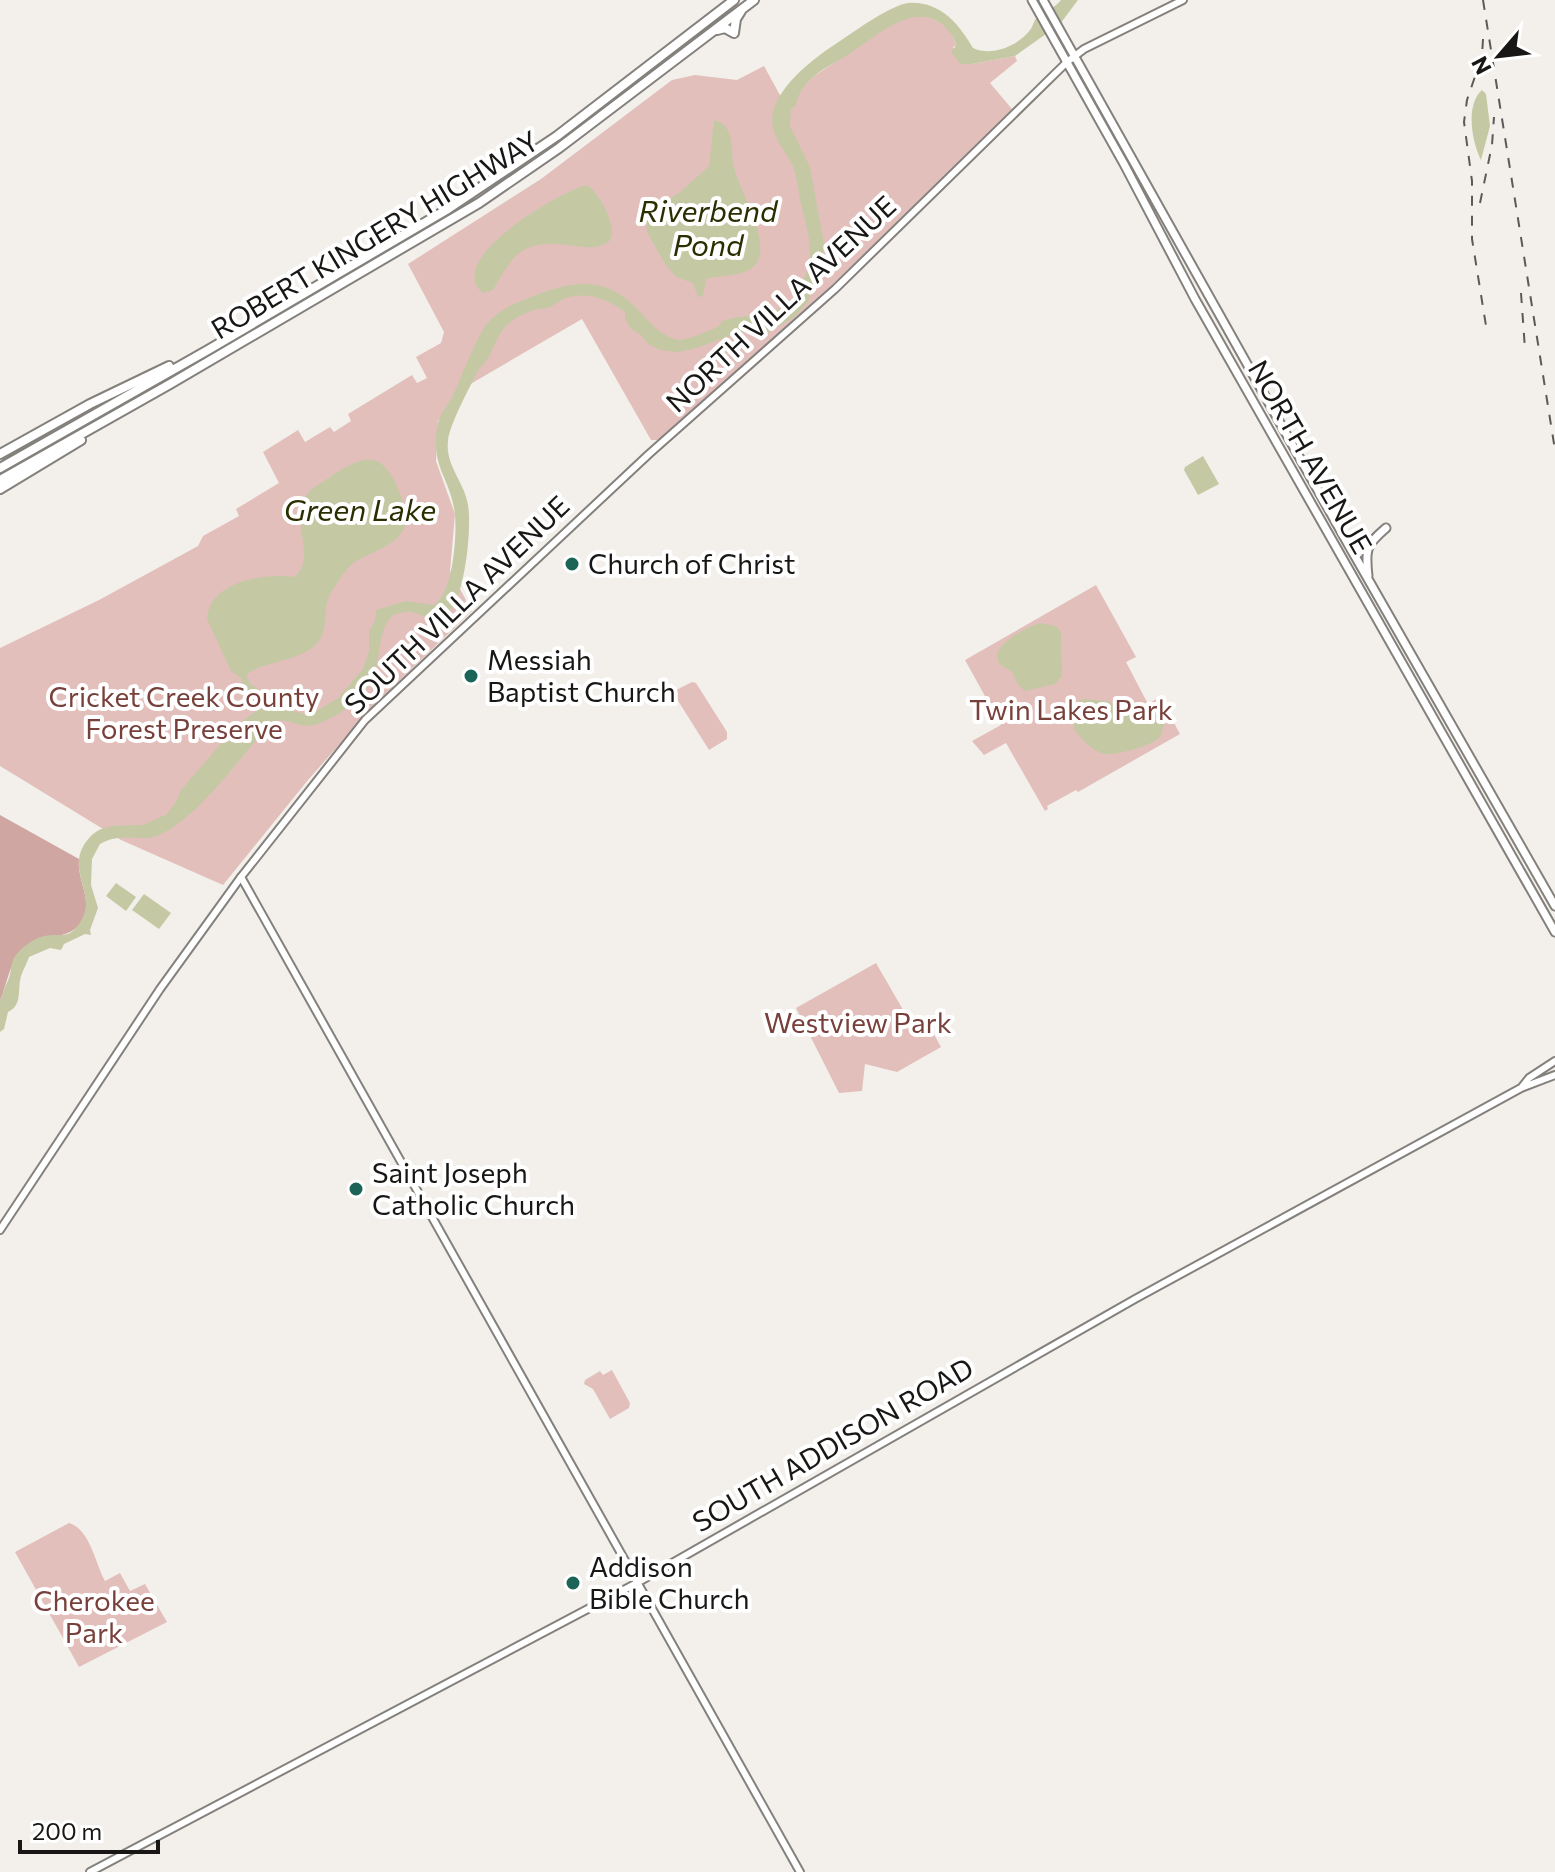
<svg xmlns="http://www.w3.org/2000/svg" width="1555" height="1872" font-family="Commissioner,sans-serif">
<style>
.green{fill:#e2bfbb}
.forest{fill:#cfa6a2}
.water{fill:#c4c9a4}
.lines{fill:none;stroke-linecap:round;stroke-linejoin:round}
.stream{stroke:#c4c9a4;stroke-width:2}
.tertiary-casing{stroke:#84817d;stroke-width:10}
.secondary-casing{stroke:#84817d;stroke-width:10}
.primary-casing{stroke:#84817d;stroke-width:11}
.trunk-casing{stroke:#84817d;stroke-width:12}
.tertiary{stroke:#fff;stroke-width:6}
.secondary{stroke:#fff;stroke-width:6}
.primary{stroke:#fff;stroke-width:7}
.trunk{stroke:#fff;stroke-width:8}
.rail{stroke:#5c5a57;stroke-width:2;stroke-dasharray:10 10;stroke-linecap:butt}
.poi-dot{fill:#1d6458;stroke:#fff;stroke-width:3}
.labels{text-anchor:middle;stroke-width:8;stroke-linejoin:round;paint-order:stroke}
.street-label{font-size:28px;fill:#181715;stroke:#fff}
.poi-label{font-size:28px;fill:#181715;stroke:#fff;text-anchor:start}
.park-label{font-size:28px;fill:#78403b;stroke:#fff}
.water-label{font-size:30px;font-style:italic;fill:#2b2e01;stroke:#fff}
</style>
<rect width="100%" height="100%" fill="#f3f0eb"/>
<path class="green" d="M916,14C935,17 953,27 956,46L953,47L959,62L972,64L1015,56L1017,61L990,83L1012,109L828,289L658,440H651L582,319L455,393L438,421L436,461L455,514L450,571L472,611L376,703L308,780L223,885L121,840L0,766V648L99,600L198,546L203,536L239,516L236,509L279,483L263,452L298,430L305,442L330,427L334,432L351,421L348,414L412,375L417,383L427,378L416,357L441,343L444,332L408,264L541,179L672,80L695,75L737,80L764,66L781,97L797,94L810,79L876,34L907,16Z
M1096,585L1136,657L1126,662L1148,704L1160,697L1180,734L1078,792L1076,790L1047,806L1048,809L1045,811L1006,743L984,755L972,741L1001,725L965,660Z
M692,682L696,683L727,732V739L709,750L675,696L676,690Z
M876,963L913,1027L926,1020L941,1047L897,1072L865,1064L862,1091L839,1093L796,1008Z
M612,1370L630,1403L629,1408L610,1419L593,1389L584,1384L585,1380L600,1371L603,1375Z
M69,1523C90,1529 95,1563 105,1581L120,1573L130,1591L145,1584L167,1622L79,1667L15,1552Z"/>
<path class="forest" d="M0,815L79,859C77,877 88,892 86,909C80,943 48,932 26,946C11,955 7,985 0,1001Z"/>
<path class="water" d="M1061,0H1078L1060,24L1015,56L972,64H960L951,51L956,46C955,38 950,32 944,26C915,0 877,36 852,52C831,66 801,77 796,105L791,109L790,126L810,167L824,244L822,261L808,302L793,318L766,334L745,331L693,349L677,352L660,350L648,344L640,334L631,329L625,319V312C608,299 587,291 566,298C560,300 555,305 550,307C546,309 542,308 538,309C528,311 512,319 505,327C494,340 492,358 479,369C471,385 449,425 448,441C445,465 465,483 468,505C472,528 465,601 446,616C435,624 422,614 411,612C405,611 399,614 393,615C378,629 381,654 375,673C368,696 337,718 315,725C299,729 288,716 272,722C241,755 201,816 159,835C142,843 122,831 100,844L92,859L91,885L98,908L90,930L91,935L85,934L64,944L61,950L50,948L29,957C27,963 23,970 21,976C17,990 23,1005 8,1012L4,1029L0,1032C0,1022 0,1011 0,1001C2,994 6,985 9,978C11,972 11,965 13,960C17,951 31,940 41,937C60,931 69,943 82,919C97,892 62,867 90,837C117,809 159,849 181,790L237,725L255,712L254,707L248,701L241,678L231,671L207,619C209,581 265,573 294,577C322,557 278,509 319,484C336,474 366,448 384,466C393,475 398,488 402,499C418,541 383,545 355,562C346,567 338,582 332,591C321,607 330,629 318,642C300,663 267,659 246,675L251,685L258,688L262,699L271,706L310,715L338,698L363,669L369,651V631L375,621L376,610L406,601L433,605C453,595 457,537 455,515C451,477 429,468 438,423C440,412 451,402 455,391C463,371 472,350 482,331C492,313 513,304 531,297C574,280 607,275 640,312C651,324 662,337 679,340C684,341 712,330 717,327C726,321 716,323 726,320C745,314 768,317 785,306C789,303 794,297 797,292C819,258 808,235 800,200C798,188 797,175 792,164C785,151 772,136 772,121C772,89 815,57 840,41C855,31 891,5 908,3C940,1 958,23 973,48C992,57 1018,46 1030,30C1033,27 1033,22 1036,19C1041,11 1054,10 1061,0Z
M1482,90L1486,94L1490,126L1481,160C1472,142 1465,105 1482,90Z
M714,120C736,125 730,150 734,167C739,192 780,253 749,270C736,277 720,275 706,279L703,296L698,297L693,283L676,277L665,264L647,232L646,220L654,209L680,192L709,166Z
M587,185C599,192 622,233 607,243C587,255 555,236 528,248C511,255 502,275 493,290L483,293C442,260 560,191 587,185Z
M1203,456L1219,484L1198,495L1184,470L1185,467Z
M1040,623L1056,626L1061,633L1062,676L1055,684L1025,691L1019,686L1012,672L999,664L997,654C1003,639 1025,628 1040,623Z
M1083,699L1107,701L1141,715H1161L1167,720C1162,726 1163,732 1160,737C1155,745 1114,756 1105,754C1093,752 1083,740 1075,731C1072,721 1071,703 1083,699Z
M116,883L136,897L126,911L106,896Z
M144,894L171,913L159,929L132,910Z"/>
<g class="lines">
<path class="stream" d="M144,826L163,817"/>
<defs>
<path id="tertiary" d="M1067,62L1084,49L1183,0
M241,877L800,1872
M1521,1088L1529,1078L1555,1061
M90,1872L637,1583L1135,1299L1521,1088L1555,1075"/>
<path id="secondary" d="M0,1230L160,989L241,877L365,720L649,454L835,289L1067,62"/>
<path id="primary" d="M1032,0L1124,164L1195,299L1555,932
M1043,0L1348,544L1555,906
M1368,576C1365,549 1366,545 1386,528"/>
<path id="trunk" d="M717,30L725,28L734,33L736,19L741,11
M0,454L90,404L169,366
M0,468L208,350L448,209L557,136L734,0
M0,480L170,384L479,203L559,148L754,0
M0,489L81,440"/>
</defs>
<use href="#tertiary" class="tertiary-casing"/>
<use href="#secondary" class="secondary-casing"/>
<use href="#primary" class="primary-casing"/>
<use href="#trunk" class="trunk-casing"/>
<use href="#tertiary" class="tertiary"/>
<use href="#secondary" class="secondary"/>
<use href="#primary" class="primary"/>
<use href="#trunk" class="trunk"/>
<path class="rail" d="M1483,0L1555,450
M1483,39L1482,56L1467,100L1464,122L1472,181V239L1487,332
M1480,203L1492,145L1494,117
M1521,293L1525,349"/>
</g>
<g class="poi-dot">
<circle cx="572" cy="564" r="8"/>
<circle cx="471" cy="676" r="8"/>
<circle cx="356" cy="1189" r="8"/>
<circle cx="573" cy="1583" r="8"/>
</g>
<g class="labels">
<g class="street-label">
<text transform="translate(375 235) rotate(-31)" y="10">ROBERT KINGERY HIGHWAY</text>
<text transform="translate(781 304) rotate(-43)" y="10">NORTH VILLA AVENUE</text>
<text transform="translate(1310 457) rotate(60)" y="10">NORTH AVENUE</text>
<text transform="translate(457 605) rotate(-44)" y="10">SOUTH VILLA AVENUE</text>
<text transform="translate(833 1445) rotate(-30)" y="10">SOUTH ADDISON ROAD</text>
</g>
<g class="poi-label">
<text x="588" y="574">Church of Christ</text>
<text x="487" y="670">Messiah<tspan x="487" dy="32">Baptist Church</tspan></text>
<text x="372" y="1183">Saint Joseph<tspan x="372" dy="32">Catholic Church</tspan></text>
<text x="589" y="1577">Addison<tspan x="589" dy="32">Bible Church</tspan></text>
</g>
<g class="park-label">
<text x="184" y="707">Cricket Creek County<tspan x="184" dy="32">Forest Preserve</tspan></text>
<text x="1071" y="720">Twin Lakes Park</text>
<text x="858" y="1033">Westview Park</text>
<text x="94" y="1611">Cherokee<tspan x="94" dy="32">Park</tspan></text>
</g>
<g class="water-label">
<text x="708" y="222">Riverbend<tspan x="708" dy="34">Pond</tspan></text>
<text x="360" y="521">Green Lake</text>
</g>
</g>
<g transform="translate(1499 56) rotate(242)" stroke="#ffffff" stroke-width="6" paint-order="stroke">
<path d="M0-6L14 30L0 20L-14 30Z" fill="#181715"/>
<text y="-12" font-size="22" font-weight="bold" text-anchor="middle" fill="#181715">N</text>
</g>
<path d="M20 1840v12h138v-12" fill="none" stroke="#181715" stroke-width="4"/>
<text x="32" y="1840" font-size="24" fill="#181715" stroke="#ffffff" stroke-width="6" paint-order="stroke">200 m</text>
</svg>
